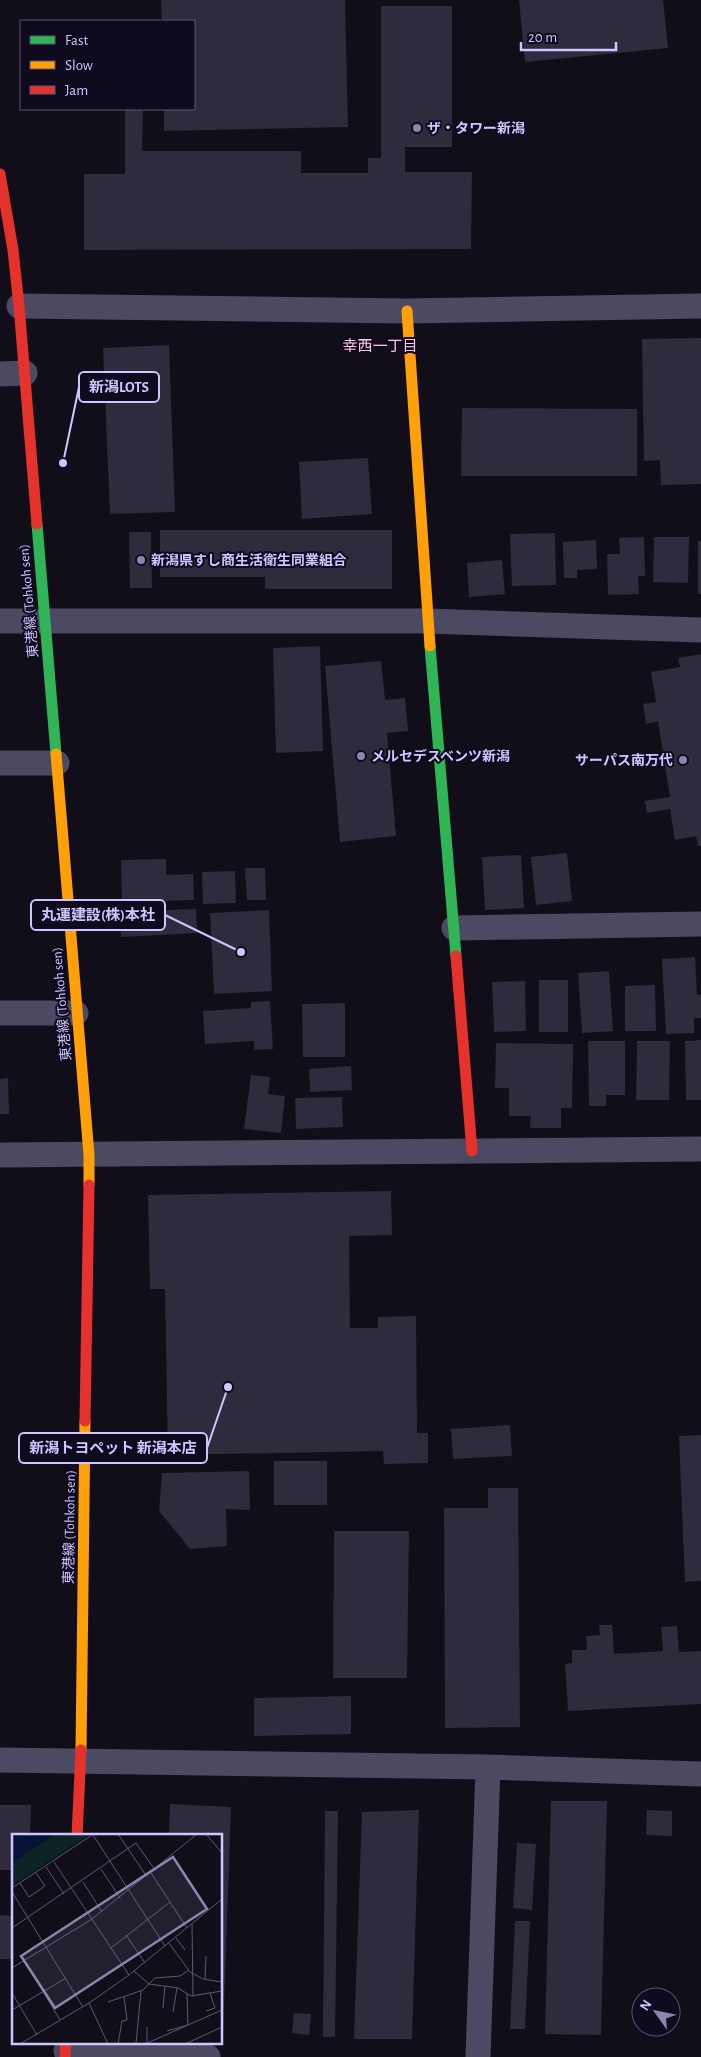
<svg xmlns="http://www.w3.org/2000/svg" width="701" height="2057" font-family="'Alegreya Sans','Noto Sans JP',sans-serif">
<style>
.building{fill:#2f2a3c}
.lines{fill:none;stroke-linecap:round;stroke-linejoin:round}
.street{stroke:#4c4962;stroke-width:25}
.fast{stroke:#30b455;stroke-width:11}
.slow{stroke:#ff9f0a;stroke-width:11}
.jam{stroke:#e5322d;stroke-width:11}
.poi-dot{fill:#8e85ae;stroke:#0f0a1d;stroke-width:2}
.labels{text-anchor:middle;stroke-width:4;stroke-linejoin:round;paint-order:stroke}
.poi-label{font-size:14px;font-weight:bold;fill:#d1c5ff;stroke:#0f0a1d;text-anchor:start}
.street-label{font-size:14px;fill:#d1c5ff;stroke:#0f0a1d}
.neighbourhood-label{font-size:15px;fill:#ffc7e6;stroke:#0f0a1d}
.inset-road{fill:none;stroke:#5e5775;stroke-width:1}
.view{fill:#8e85ae;fill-opacity:0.15;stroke:#8e85ae;stroke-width:2.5}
.inset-edge{fill:none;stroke:#d1c5ff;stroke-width:2.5}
.leader{fill:none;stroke:#d1c5ff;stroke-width:2}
.callout-dot{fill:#d1c5ff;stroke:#0f0a1d;stroke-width:2}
.callout{fill:#0f0a1d;stroke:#d1c5ff;stroke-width:2}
.callout-label{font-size:15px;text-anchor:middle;font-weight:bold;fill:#d1c5ff}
</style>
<rect width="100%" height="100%" fill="#110e19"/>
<path class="building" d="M161,0H345L348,127L164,131V109H194V21H162Z
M519,0H663L668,48L525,62Z
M381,6H452V147H405V172H472L471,249L84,250V174H125V109H143L142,151H301V173H368V158H381Z
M701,338V484L661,485L660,460L644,461L642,339Z
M169,345L175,512L110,514L103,348Z
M462,408L637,409V476H461Z
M368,458L372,514L302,519L299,462Z
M160,530H392V589H265V577H160Z
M129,532H151L152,588H130Z
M555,533L556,585L512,586L510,534Z
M644,537L645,576H638L639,594L608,595L607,554H620L619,538Z
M654,537H689L688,583L653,582Z
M596,540L597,569L577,570V578H564L563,542Z
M698,541H701V594H698Z
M502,560L505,594L469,597L467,563Z
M320,646L323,751L276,753L273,648Z
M701,654V846H698L696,836L675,840L670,809L647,813L645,801L670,797L658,721L646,724L643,704L656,702L651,672L680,667L678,658Z
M381,661L385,700L405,698L408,731L387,733L396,836L340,842L325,666Z
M567,853L572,901L536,905L531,857Z
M521,855L524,908L485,910L482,857Z
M166,859V875L193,874L194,900L122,902L121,860Z
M245,868H265L266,900H247Z
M235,871L236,903L203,904L202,872Z
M196,909L197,933L121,937L120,912Z
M269,910L272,991L214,994L210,913Z
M695,957L697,995L701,994V1018H694V1033L666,1034L662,959Z
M609,971L613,1031L582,1033L578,973Z
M539,980H568V1032H539Z
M525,981L526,1031L494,1032L492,982Z
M655,985L656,1031H625V986Z
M270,1001L273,1049L254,1050V1041L205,1044L203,1011L251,1008V1002Z
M345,1003V1057H303L302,1004Z
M701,1040V1100H686L685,1041Z
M588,1041H625V1095H606V1106H589Z
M637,1041H670L669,1100H636Z
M496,1043L573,1044L572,1108H561V1128H530L531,1116H509V1088H495Z
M351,1066L352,1090L310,1092L309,1069Z
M251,1075L270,1077L268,1094L285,1096L281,1133L244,1129Z
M8,1078L9,1114H0V1079Z
M342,1097L343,1127L296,1129L295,1098Z
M391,1191L392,1235L349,1236L350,1328H378V1317L416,1316L417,1433H428V1463L384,1464L383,1451L168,1455L165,1289H150L148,1195Z
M510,1425L512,1456L453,1459L451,1429Z
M701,1435V1581L685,1582L679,1436Z
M274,1461H327V1505H274Z
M249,1471L250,1510L226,1509L227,1546L190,1549L159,1511L162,1473Z
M488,1488H518L520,1727L445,1728L444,1508H488Z
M334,1531H409L407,1678H333Z
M599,1625H612L614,1654L663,1651L661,1627L677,1626L679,1652L701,1651V1704L568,1711L565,1664L572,1663V1650H587L586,1636L600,1635Z
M351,1696V1734L254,1736V1698Z
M551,1801H607L601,2035L545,2034Z
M170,1804L231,1807L223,2035H221V1836H169Z
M0,1805H31L30,1836H14V1870H0Z
M419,1810L412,2039H354L362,1812Z
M647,1810L672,1811V1836L646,1835Z
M325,1811H338L335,2037H323Z
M517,1843L536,1844L532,1910L513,1908Z
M0,1915L14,1916L11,1959H0Z
M515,1921H530L525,2029H510Z
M294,2013L311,2014L309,2035L292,2033Z"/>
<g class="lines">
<path class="street" d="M19,306L407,311L701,306
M0,374L25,373
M0,621H428L701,630
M0,763H57
M454,928L701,924
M0,1013H76
M0,1155L701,1149
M0,1760L488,1767L701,1774
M66,2051L208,2057
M478,2057L488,1767"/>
<path class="fast" d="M37,524L56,754
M430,646L456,956"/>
<path class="slow" d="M407,311L430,646
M56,754L89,1155V1185
M81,1750L85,1421"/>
<path class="jam" d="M0,174L13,250L19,306L37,524
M456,956L472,1151
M85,1421L89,1185
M77,1836L81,1750
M65,2057L66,2043"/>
</g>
<g class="poi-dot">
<circle cx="417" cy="128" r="5"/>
<circle cx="141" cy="560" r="5"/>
<circle cx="361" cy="756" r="5"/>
<circle cx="683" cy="760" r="5"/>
</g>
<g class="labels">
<g class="poi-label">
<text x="427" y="133">ザ・タワー新潟</text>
<text x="151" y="565">新潟県すし商生活衛生同業組合</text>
<text x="371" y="761">メルセデスベンツ新潟</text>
<text x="673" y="765" text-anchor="end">サーパス南万代</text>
</g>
<g class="street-label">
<text transform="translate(28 601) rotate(-95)" y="5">東港線 (Tohkoh sen)</text>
<text transform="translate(61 1004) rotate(-95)" y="5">東港線 (Tohkoh sen)</text>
<text transform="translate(69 1527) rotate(-89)" y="5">東港線 (Tohkoh sen)</text>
</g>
<g class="neighbourhood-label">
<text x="380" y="351">幸西一丁目</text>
</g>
</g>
<g transform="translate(12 1834)">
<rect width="210" height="210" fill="#110e19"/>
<path d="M43,0H78L0,52V29Z" fill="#0d2325"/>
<path d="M0,0H43L0,29Z" fill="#061337"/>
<path class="inset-road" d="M106,0L135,43M194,0L210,19M81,1L153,112M42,28L117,141M34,33L52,60M89,35L108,64M139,39L175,94M71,48L90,78M8,49L17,63L33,52L24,39M0,54L80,1M0,58L71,173M180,90L181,162M0,94L124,9L143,36M114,101L133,129M164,104L173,116M157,109L178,138L191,145L210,148M99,114L158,68M13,127L48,186M0,134L80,85L185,0M122,137L137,150L166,154L179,162L210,157M193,145L194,122M0,159L25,201M96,168L131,156L143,144L168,142L177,136M77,169L96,210M151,174L153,152M0,176L54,144M194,177L203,174L198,159M161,178L165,154M155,197L176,191L175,159M135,209V193M8,210L77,169L117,141L210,65M106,210L110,187L115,186L112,163M124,210L129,157M133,210L210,176M173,210L210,193"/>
<path class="view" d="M161,23L195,75L43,174L9,122Z"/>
<rect width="210" height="210" class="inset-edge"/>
</g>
<path class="leader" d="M63 463L79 387M241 952L165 915M228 1387L207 1448"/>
<g class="callout-dot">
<circle cx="63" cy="463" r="5"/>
<circle cx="241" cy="952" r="5"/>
<circle cx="228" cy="1387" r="5"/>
</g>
<g class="callout">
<rect x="79" y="372" width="80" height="30" rx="5"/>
<rect x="31" y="900" width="134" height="30" rx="5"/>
<rect x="19" y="1433" width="188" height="30" rx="5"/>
</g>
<g class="callout-label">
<text x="119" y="392">新潟LOTS</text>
<text x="98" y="920">丸運建設(株)本社</text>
<text x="113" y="1453">新潟トヨペット 新潟本店</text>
</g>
<rect x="20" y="20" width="175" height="90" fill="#0f0a1d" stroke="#5d5577"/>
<rect x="30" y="36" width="25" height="8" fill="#30b455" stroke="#5d5577"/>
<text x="65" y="45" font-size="15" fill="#d1c5ff">Fast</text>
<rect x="30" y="61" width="25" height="8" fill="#ff9f0a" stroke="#5d5577"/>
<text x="65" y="70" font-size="15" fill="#d1c5ff">Slow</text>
<rect x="30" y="86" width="25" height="8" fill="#e5322d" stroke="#5d5577"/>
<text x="65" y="95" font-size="15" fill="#d1c5ff">Jam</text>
<g transform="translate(656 2012) rotate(303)"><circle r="24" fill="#0f0a1d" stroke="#5d5577"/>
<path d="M0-4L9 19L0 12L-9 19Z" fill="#8e85ae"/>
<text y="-8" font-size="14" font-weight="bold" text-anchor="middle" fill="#d1c5ff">N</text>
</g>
<path d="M521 42v8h95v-8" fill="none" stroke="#d1c5ff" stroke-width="2.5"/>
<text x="528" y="42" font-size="15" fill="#d1c5ff" stroke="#0f0a1d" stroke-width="4" paint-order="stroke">20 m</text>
</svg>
